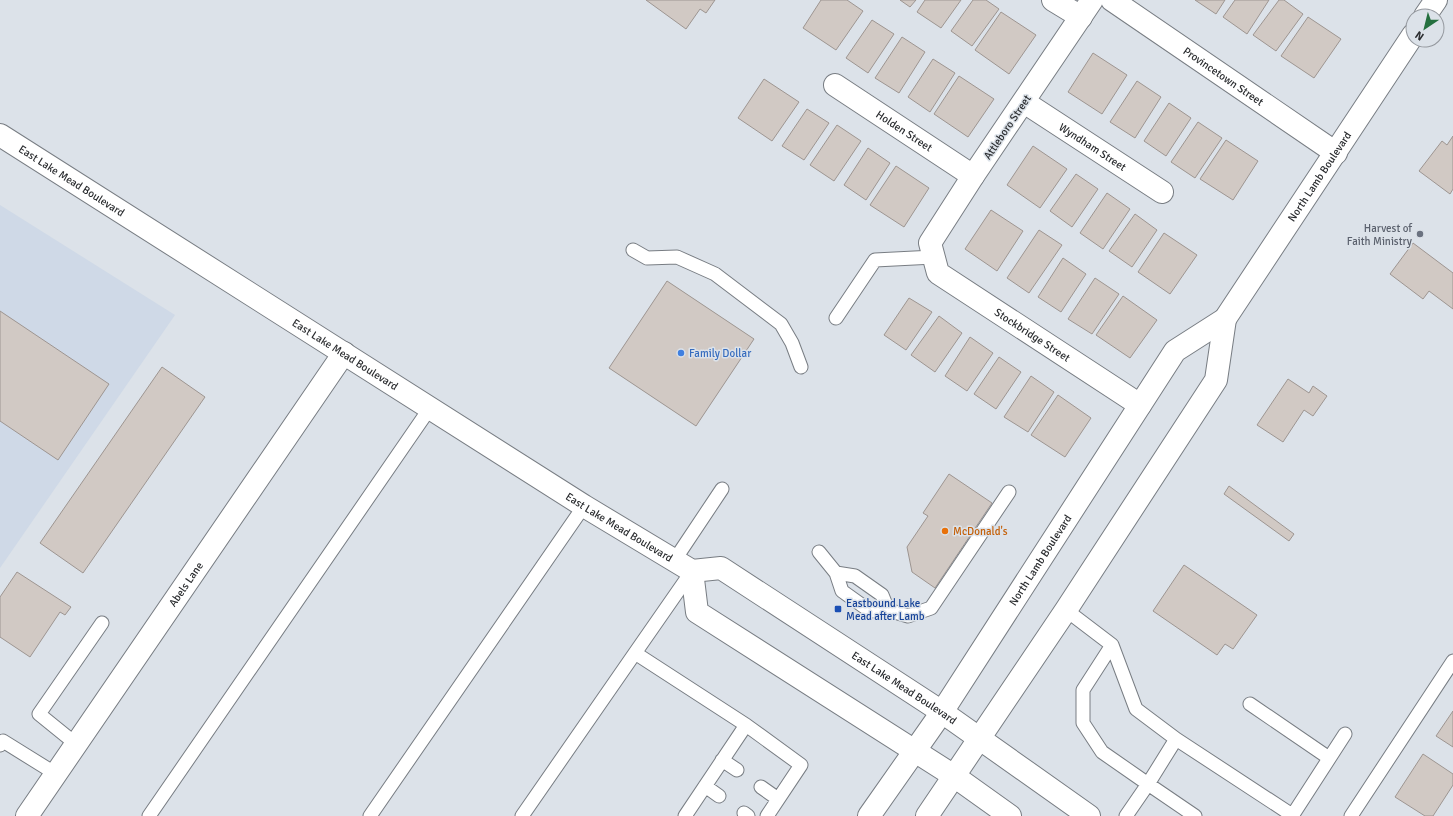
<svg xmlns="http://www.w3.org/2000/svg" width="1453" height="816" font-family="Signika,sans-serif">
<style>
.built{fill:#cfd9e7}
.building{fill:#d1c9c4;stroke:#9d9591}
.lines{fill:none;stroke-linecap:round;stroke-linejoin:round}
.service-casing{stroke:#787d83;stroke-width:15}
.minor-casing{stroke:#787d83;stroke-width:24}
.primary-casing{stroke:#787d83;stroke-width:24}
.service{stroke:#fff;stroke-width:13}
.minor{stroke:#fff;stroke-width:22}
.primary{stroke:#fff;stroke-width:22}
.worship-dot{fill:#6b7280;stroke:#dce2e9;stroke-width:1.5}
.shop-dot{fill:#3f7fe0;stroke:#dce2e9;stroke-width:1.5}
.food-dot{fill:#e8710a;stroke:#dce2e9;stroke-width:1.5}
.transit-dot{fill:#1a4fb4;stroke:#dce2e9;stroke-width:1.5}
.labels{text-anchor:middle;stroke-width:3;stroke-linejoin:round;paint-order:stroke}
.street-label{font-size:11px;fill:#2a2c2f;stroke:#dce2e9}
.worship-label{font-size:11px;fill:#5b616d;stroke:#dce2e9;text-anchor:end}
.shop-label{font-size:11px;fill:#366cbe;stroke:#dce2e9;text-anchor:start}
.food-label{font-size:11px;fill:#c56008;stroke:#dce2e9;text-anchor:start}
.transit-label{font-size:11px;fill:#164399;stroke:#dce2e9;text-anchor:start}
</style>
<rect width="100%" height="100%" fill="#dce2e9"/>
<path class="built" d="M0,205L175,315L0,568Z"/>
<path class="building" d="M646,0H715L706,13L700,9L686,29Z
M821,0H847L863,11L836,50L803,28Z
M900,0H916L910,7Z
M925,0H961L941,28L917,12Z
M973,0H986L999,9L972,46L951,31Z
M1195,0H1225L1216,14Z
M1235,0H1269L1247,34L1223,17Z
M1279,0H1284L1303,14L1276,51L1253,35Z
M1001,12L1036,35L1009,74L975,50Z
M1308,17L1341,39L1314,78L1281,56Z
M872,20L894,34L868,73L846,58Z
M902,37L925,52L899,93L875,78Z
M1093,53L1127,75L1102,114L1068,92Z
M933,59L955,73L930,112L908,97Z
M959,76L994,99L968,137L934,114Z
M764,79L799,102L772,141L738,118Z
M1137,81L1161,97L1135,138L1110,122Z
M1169,103L1191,118L1166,156L1144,141Z
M807,109L829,123L804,160L782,146Z
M1198,122L1222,138L1195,178L1171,162Z
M837,125L861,141L834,181L810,165Z
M1453,136V189L1450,194L1419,171L1442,141L1447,145Z
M1226,140L1258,161L1233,200L1200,179Z
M1033,146L1067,169L1040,208L1007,185Z
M868,148L890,163L866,200L844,185Z
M896,166L929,188L904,227L870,205Z
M1076,174L1098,189L1072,227L1050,211Z
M1107,193L1130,209L1103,249L1080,233Z
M991,210L1023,231L997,271L965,249Z
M1135,214L1157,230L1132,267L1109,251Z
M1039,230L1062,245L1029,293L1007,278Z
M1164,233L1197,255L1170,294L1138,272Z
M1413,243L1453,273V309L1429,291L1423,299L1390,274Z
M1063,258L1086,274L1061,312L1038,297Z
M1095,278L1119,294L1092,334L1068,319Z
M667,281L754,339L696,426L609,368Z
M1123,296L1157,320L1130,358L1096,335Z
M909,298L932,312L906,350L884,335Z
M0,311L109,384L58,460L0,421Z
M939,316L962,333L935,372L911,355Z
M970,337L993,353L967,391L945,376Z
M999,357L1021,372L996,409L974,394Z
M162,367L205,397L83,573L40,543Z
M1031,376L1054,392L1028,432L1004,417Z
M1288,379L1309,393L1313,386L1327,396L1313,416L1304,410L1283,442L1257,425Z
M1058,395L1091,418L1065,457L1031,435Z
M949,474L992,503L935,588L912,572L907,547L928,516L923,513Z
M1229,486L1294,534L1289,541L1224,494Z
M1184,565L1257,615L1233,649L1225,644L1217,655L1153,611Z
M17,572L71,607L65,615L60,612L30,657L0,637V597Z
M1453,711V747L1436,736Z
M1423,754L1453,774V785L1433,816H1425L1395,797Z"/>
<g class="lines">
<defs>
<path id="service" d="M633,250L647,258L677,257L715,274L781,324L792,343L801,367
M836,318L875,260L934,257
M819,552L836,573L842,591L870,611L888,610L908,616L931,608L1009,492
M674,561L722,489
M836,573L855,576L882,595L888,610
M1066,610L1112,645L1083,690V723L1102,752L1148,784L1176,739L1292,815
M1112,645L1136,709L1176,739
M635,653L692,571
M1250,704L1329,758
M76,744L39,714L102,623
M0,745L3,741L56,774
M722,760L737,770
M705,786L719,796
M761,787L778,799
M744,813L748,816
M149,816L430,408
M370,816L584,506
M522,816L635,653L746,725L801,765L767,816
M685,816L746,725
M1126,816L1148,784L1195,816
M1292,816L1345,734
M1351,816L1453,661"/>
<g id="minor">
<path d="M1053,0L1081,17"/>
<path id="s1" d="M1092,0L973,176L930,243L938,273L1140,405"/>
<path id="s2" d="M1112,0L1336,153"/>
<path id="s3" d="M835,85L973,176"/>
<path id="s4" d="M1024,102L1162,192"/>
<path id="s5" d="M27,816L344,353"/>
</g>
<g id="primary">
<path d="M1425,16L1436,0"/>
<path id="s6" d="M0,135L584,506L692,571L721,568L942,712L1089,816"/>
<path d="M692,571L697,612L954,776L1010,816"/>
<path id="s7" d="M869,816L942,712L1175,351L1225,319L1413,35"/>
<path d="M927,816L1066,610L1216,380L1225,319"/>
</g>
</defs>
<use href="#service" class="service-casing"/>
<use href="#minor" class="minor-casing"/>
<use href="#primary" class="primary-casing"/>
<use href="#service" class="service"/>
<use href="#minor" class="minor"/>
<use href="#primary" class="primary"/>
</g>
<circle class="worship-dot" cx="1420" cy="234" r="4"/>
<circle class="shop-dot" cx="681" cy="353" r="4"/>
<circle class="food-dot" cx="945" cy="531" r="4"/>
<rect class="transit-dot" x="834" y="605" width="8" height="8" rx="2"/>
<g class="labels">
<g class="street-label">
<text dy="4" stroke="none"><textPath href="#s2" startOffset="135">Provincetown Street</textPath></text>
<text transform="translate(1007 127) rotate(-56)" y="4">Attleboro Street</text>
<text dy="4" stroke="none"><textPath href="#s3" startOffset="83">Holden Street</textPath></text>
<text dy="4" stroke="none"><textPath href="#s4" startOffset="82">Wyndham Street</textPath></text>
<text dy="4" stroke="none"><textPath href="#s7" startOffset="787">North Lamb Boulevard</textPath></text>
<text dy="4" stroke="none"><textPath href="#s6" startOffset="85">East Lake Mead Boulevard</textPath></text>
<text dy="4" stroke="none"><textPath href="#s1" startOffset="436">Stockbridge Street</textPath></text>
<text dy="4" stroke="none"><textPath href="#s6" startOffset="409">East Lake Mead Boulevard</textPath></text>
<text dy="4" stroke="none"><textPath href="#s6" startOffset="733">East Lake Mead Boulevard</textPath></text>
<text dy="4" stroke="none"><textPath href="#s7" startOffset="308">North Lamb Boulevard</textPath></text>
<text dy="4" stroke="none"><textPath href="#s5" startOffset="281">Abels Lane</textPath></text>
<text dy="4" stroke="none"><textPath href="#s6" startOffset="1066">East Lake Mead Boulevard</textPath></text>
</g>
<g class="worship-label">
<text x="1412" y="232">Harvest of<tspan x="1412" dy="13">Faith Ministry</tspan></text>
</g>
<g class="shop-label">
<text x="689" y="357">Family Dollar</text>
</g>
<g class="food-label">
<text x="953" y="535">McDonald's</text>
</g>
<g class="transit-label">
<text x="846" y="607">Eastbound Lake<tspan x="846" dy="13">Mead after Lamb</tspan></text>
</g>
</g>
<g transform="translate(1425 28) rotate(215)"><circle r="19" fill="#dce2e9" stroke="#95999f"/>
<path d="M0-3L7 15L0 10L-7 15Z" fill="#24703f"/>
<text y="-6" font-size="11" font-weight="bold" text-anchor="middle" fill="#2a2c2f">N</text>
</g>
</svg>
